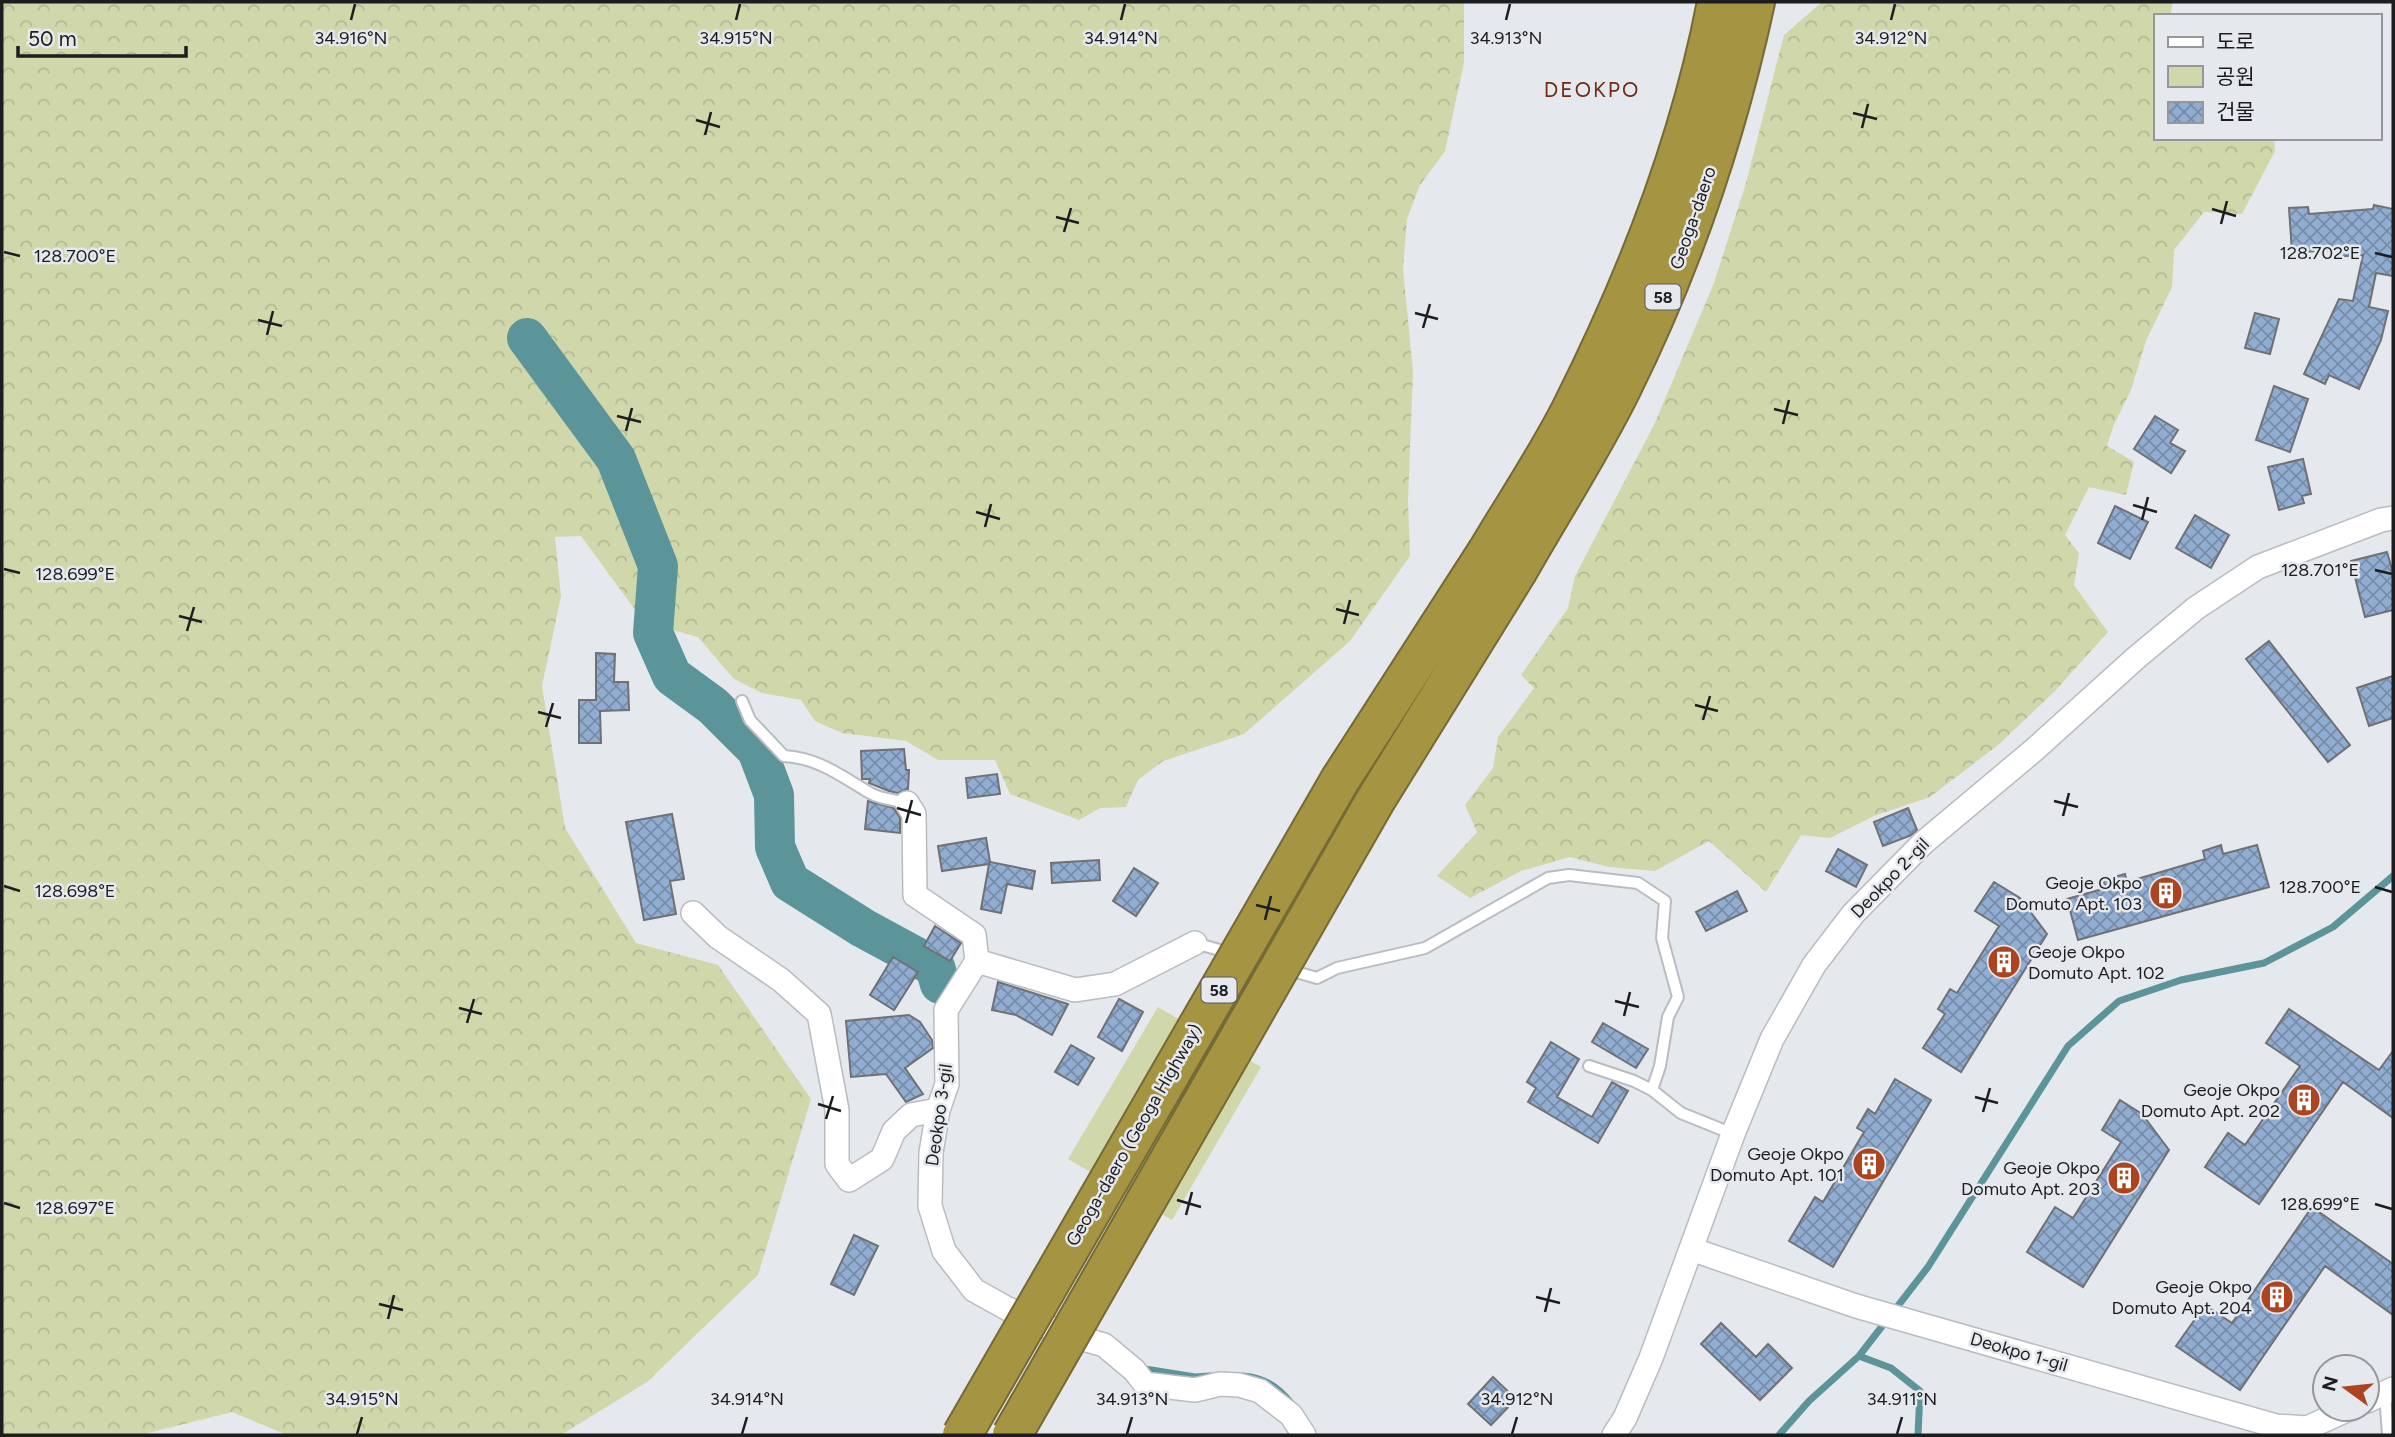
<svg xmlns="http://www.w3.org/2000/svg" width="2395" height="1437" font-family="Figtree,'Noto Sans KR',sans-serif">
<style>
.forest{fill:url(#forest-crowns)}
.green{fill:#d0d8ab}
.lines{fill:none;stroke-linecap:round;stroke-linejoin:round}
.stream{stroke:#5b959a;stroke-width:7}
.river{stroke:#5b959a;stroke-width:40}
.building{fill:url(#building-cross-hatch);stroke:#6f7175;stroke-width:2}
.lane-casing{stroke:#b9bcc0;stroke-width:14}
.street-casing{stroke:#b9bcc0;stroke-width:26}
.highway-casing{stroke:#756a35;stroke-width:42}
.lane{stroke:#fff;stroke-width:10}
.street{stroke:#fff;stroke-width:23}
.highway{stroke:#a59441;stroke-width:38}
.highway-bridge-casing{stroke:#756a35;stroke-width:42;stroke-linecap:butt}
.highway-bridge{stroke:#a59441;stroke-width:38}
.ticks{fill:none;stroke:#1c1d1e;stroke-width:2.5}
.labels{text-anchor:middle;stroke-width:5;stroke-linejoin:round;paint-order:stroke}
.shield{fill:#e5e8ec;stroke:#585a5c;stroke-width:2}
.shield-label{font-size:16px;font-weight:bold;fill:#1c1d1e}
.street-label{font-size:18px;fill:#1c1d1e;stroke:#e5e8ec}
.poi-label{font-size:18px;fill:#1c1d1e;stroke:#e5e8ec;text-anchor:end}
.quarter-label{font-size:21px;letter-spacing:2px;fill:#6e2c15;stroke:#e5e8ec}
.ticks-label{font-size:18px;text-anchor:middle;fill:#1c1d1e;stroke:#e5e8ec;stroke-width:5;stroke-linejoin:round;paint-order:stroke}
</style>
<defs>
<pattern id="forest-crowns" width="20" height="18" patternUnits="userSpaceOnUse" patternTransform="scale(1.75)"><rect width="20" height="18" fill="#d0d8ab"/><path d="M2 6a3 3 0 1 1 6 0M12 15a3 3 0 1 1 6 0" fill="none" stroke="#b2b993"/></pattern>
<pattern id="building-cross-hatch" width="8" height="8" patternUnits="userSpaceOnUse" patternTransform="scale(1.75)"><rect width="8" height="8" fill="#91add1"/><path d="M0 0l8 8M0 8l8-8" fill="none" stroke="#768ca9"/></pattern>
</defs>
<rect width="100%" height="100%" fill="#e5e8ec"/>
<path class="forest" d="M2,2H1464V63L1445,151L1420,185L1407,219L1403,269L1413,371L1408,500L1410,556L1350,641L1244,734L1163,761L1138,780L1126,807L1100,808L1079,820L1010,794L995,760H938L906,741L842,733L815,721L801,700L762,693L734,679L698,637L644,622L581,536L555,537L561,596L542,686L565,828L636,943L718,965L811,1099L758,1275L647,1382L561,1435H287L232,1412L140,1435H2Z
M1822,2H2173L2171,12L2175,16H2155V138H2274L2275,151L2242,214L2204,212L2174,250L2172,287L2146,341L2131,390L2113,427L2107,446L2134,462L2126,495L2089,487L2065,535L2079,553L2074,585L2108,632L2055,691L1998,745L1930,797L1874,816L1830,838L1801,835L1766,892L1709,841L1655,871L1609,867L1570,857L1521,871L1470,898L1437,876L1477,832L1465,805L1493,768L1498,737L1534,688L1521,675L1568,608L1575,576L1654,425L1714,283L1746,183L1784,35Z"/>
<path class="green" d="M1158,1007L1261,1067L1172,1220L1068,1159Z"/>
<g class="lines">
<path class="stream" d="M1859,1356L1891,1368L1920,1391L1918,1435
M1145,1369L1195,1377L1210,1376
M1243,1376C1264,1378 1277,1386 1291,1403
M1779,1435L1809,1401L1859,1356L1928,1267L2068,1046L2119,1001L2181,980L2264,963L2333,927L2393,876"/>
<path class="river" d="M527,338L616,459L658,566L653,633L672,676L713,706L757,750L774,795L775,847L790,882L863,928L935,967L940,984"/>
</g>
<path class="building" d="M2374,205L2393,209V276L2376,273L2369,307L2388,311L2381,340L2359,389L2329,375L2325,384L2304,374L2339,299L2353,301L2363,255L2331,257L2330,250L2292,253L2289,208L2308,207L2309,214L2373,209Z
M2255,313L2279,319L2270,354L2245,348Z
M2274,386L2308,399L2290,452L2256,440Z
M2155,416L2178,430L2170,443L2185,451L2171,473L2134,449Z
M2303,459L2311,494L2302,496L2304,503L2279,510L2268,467Z
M2115,506L2148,522L2130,559L2098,543Z
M2195,515L2229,535L2211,568L2176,548Z
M2387,552L2393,573V610L2365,617L2351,561Z
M2269,641L2350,745L2328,762L2246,659Z
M596,653L615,654L614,682H628L629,710L600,711L601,743H579V700H596Z
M2393,676V718L2369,726L2357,688Z
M904,749L906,770H909L908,789L898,793L889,791L869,783L870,779H862L861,751Z
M997,774L1000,794L968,798L966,778Z
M868,801L894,808L900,818V833L865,829Z
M1908,808L1917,830L1912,835L1883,846L1874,822Z
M672,814L684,879L670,881L676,914L644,920L626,822Z
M986,838L990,862L1035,871L1032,889L1007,884L1001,913L981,909L989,864L942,871L938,846Z
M2221,845L2223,854L2257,845L2269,887L2078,940L2067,899L2106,888L2103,880L2125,874L2127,882L2205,859L2203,851Z
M1838,849L1867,865L1856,887L1826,871Z
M1099,860L1100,880L1052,883L1051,863Z
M1134,868L1158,883L1136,916L1113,901Z
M1994,882L2020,898L2047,934L1961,1072L1923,1048L1945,1014L1938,1009L1950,989L1957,993L1999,926L1975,911Z
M1737,891L1747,911L1706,931L1696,912Z
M935,926L961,943L950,961L924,946Z
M893,957L918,972L894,1010L870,995Z
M998,982L1068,1004L1052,1035L1016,1015L992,1010Z
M1119,999L1143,1012L1122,1051L1098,1037Z
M2289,1009L2379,1070L2393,1051V1118L2343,1082L2259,1204L2205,1167L2228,1133L2245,1145L2300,1066L2266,1043Z
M909,1015L920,1022L932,1040L933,1048L905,1068L923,1094L906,1102L886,1074L851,1077L846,1021Z
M1603,1023L1648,1049L1636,1068L1592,1042Z
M1551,1042L1579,1059L1557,1097L1592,1117L1612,1082L1628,1091L1598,1143L1528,1102L1536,1088L1527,1082Z
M1071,1045L1094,1058L1078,1085L1055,1072Z
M1895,1079L1931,1100L1833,1267L1789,1241L1815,1197L1823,1202L1864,1132L1857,1128L1868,1109L1875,1114Z
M2120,1100L2142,1114L2169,1150L2083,1287L2027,1252L2055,1207L2073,1218L2121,1142L2102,1130Z
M2312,1207L2393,1264V1315L2325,1266L2240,1390L2176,1346L2205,1305L2232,1323Z
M854,1235L878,1246L854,1295L831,1284Z
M1721,1323L1756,1357L1768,1344L1792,1368L1760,1400L1701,1344Z
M1493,1377L1516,1399L1491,1425L1468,1404Z"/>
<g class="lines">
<defs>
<path id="lane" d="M742,701L750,720L784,756C819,758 841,776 870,793C880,799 895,800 907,803
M1195,943L1317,978L1337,968L1425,948L1548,878L1569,875L1638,883L1665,901L1662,938L1678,997L1668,1017L1660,1066L1652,1090
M1589,1066L1634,1081L1652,1090L1681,1113L1733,1134
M2385,1393L2388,1435"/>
<path id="street" d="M907,803L914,814L915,895L974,935L977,961L946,1010L947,1084L938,1110L931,1153L930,1206L944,1251L974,1290L1008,1309L1062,1333L1104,1345L1134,1370L1145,1384L1195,1390L1220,1384L1239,1385L1260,1391L1291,1415L1304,1435
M693,913L718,937L781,980L819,1014L837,1110V1164L849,1180L882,1159L894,1131L911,1115L938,1110
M977,961L1075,990L1115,984L1195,943
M1691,1249L1856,1306L2276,1426L2307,1428L2349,1409
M2367,1401L2393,1389
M1614,1435L1625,1418L1651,1358L1733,1134L1772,1039L1814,965L1853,914L1923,843L2034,750L2137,657L2196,608L2258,567L2381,520L2393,518"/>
<path id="highway" d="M1487,552C1515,505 1546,459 1571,410C1636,281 1690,144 1717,2
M1518,570C1552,510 1591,450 1621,389C1682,266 1726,136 1755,2"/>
</defs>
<use href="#lane" class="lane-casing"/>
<use href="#street" class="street-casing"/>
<use href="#highway" class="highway-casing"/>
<use href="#lane" class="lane"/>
<use href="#street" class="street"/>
<use href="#highway" class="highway"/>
<defs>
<path id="highway-bridge" d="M962,1435L1340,780L1487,552
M1012,1435L1375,801L1518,570"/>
</defs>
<use href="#highway-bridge" class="highway-bridge-casing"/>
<use href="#highway-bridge" class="highway-bridge"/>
</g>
<path class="ticks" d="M351,20L355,4M736,20L740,4M1121,20L1125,4M1506,20L1510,4M1891,20L1895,4M1853,113L1877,119M696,120L720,127M1862,128L1868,104M705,135L711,112M2212,209L2236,216M1056,217L1079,223M2221,224L2227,201M1064,232L1071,208M4,252L20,256M2375,253L2392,257M1415,313L1438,319M258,320L282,326M1423,328L1430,304M267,335L273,311M1774,409L1798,415M617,416L641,422M1783,424L1789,400M626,431L632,408M2133,505L2157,512M976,512L1000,519M2142,520L2148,497M985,527L991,504M4,569L20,573M2375,570L2392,574M1336,609L1359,615M179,616L202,622M1344,624L1350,600M187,631L194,607M1695,705L1718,711M538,712L561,718M1703,720L1710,696M546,727L553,703M2054,801L2078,807M897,808L921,815M2063,816L2069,793M906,823L912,800M4,886L20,891M2375,887L2392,892M1256,905L1280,911M1265,920L1271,896M1615,1001L1639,1007M459,1008L482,1014M1624,1016L1630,992M467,1023L474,999M1975,1097L1998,1103M818,1104L841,1111M1983,1112L1990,1088M826,1119L833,1096M1177,1200L1201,1207M4,1203L20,1208M2375,1204L2392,1209M1186,1215L1192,1192M1536,1297L1560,1303M379,1304L403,1310M1545,1312L1551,1288M388,1319L394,1295M357,1434L362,1417M742,1434L747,1417M1127,1434L1132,1417M1512,1434L1517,1417M1897,1434L1902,1417"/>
<defs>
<symbol id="building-disc" viewBox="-11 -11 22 22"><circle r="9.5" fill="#ab441f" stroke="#e5e8ec"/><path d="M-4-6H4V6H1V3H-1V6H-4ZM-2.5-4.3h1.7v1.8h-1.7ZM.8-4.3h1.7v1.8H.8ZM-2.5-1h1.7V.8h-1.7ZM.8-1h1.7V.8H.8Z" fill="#fff"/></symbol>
</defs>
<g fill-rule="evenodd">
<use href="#building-disc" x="2147" y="874" width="38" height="38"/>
<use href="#building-disc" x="1985" y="943" width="38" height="38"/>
<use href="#building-disc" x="2285" y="1081" width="38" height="38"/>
<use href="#building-disc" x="1850" y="1145" width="38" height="38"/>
<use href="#building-disc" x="2105" y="1159" width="38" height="38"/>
<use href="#building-disc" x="2258" y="1278" width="38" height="38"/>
</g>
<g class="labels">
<g class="shield">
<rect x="1645.5" y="284.5" width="35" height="25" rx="5"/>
<rect x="1201.5" y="977.5" width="35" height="25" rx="5"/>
</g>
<g class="shield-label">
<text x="1663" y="303">58</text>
<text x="1219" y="996">58</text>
</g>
<g class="street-label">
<text transform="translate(1693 218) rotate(-71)" y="6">Geoga-daero</text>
<text transform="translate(1890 878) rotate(-46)" y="6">Deokpo 2-gil</text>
<text transform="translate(939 1115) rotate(-82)" y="6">Deokpo 3-gil</text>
<text transform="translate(1134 1135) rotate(-60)" y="6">Geoga-daero (Geoga Highway)</text>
<text transform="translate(2019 1352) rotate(16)" y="6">Deokpo 1-gil</text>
</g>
<g class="poi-label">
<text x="2142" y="889">Geoje Okpo<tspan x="2142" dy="21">Domuto Apt. 103</tspan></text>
<text x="2028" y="958" text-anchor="start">Geoje Okpo<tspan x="2028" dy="21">Domuto Apt. 102</tspan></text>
<text x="2280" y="1096">Geoje Okpo<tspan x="2280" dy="21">Domuto Apt. 202</tspan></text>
<text x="1844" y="1160">Geoje Okpo<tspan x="1844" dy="21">Domuto Apt. 101</tspan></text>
<text x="2100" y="1174">Geoje Okpo<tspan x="2100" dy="21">Domuto Apt. 203</tspan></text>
<text x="2252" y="1293">Geoje Okpo<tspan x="2252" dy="21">Domuto Apt. 204</tspan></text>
</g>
<g class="quarter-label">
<text x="1592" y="97">DEOKPO</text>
</g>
</g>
<g class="ticks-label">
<text x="351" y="44">34.916°N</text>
<text x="1506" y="44">34.913°N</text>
<text x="1891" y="44">34.912°N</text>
<text x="736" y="44">34.915°N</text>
<text x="1121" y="44">34.914°N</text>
<text x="2320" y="259">128.702°E</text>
<text x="75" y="262">128.700°E</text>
<text x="2320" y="576">128.701°E</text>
<text x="75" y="580">128.699°E</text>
<text x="2320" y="893">128.700°E</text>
<text x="75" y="897">128.698°E</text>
<text x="2320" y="1210">128.699°E</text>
<text x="75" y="1214">128.697°E</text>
<text x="362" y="1405">34.915°N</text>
<text x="747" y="1405">34.914°N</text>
<text x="1132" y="1405">34.913°N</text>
<text x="1517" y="1405">34.912°N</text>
<text x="1902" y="1405">34.911°N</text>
</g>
<rect width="2395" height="1437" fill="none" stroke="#1c1d1e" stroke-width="7"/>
<rect x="2154" y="14" width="228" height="126" fill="#e5e8ec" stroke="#95979a" stroke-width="2"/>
<rect x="2168" y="37" width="35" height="10" fill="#ffffff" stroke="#95979a" stroke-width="2"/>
<text x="2216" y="49" font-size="21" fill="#1c1d1e">도로</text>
<rect x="2168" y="66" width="35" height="21" fill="#d0d8ab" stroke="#95979a" stroke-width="2"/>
<text x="2216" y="84" font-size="21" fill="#1c1d1e">공원</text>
<rect x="2168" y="102" width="35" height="21" fill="url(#building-cross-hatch)" stroke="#95979a" stroke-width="2"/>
<text x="2216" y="119" font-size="21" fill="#1c1d1e">건물</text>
<g transform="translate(2346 1388) rotate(285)"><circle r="33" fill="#e5e8ec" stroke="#95979a" stroke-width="2"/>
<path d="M0-5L12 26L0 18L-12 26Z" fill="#ab441f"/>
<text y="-10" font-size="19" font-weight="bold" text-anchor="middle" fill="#1c1d1e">N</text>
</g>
<path d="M18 46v10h168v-10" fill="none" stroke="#1c1d1e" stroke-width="3.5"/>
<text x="28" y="46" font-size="21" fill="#1c1d1e" stroke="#e5e8ec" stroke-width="5" paint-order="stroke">50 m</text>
</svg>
